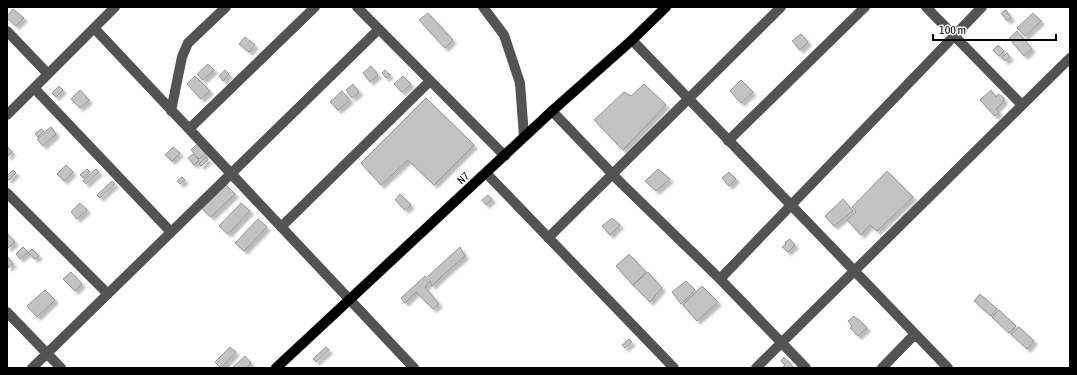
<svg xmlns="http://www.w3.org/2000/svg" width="1077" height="375" font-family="'Asap Condensed',sans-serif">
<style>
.building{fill:#c3c3c3;stroke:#979797;filter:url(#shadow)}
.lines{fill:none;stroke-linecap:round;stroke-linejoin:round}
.major-casing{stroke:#dbdbdb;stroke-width:11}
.minor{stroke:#535353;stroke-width:10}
.major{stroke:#000;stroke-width:10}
.labels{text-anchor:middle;stroke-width:3.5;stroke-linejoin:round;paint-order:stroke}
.street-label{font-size:11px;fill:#000;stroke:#fff}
</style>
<defs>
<filter id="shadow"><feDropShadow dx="3.5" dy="3.5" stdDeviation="1" flood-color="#0004"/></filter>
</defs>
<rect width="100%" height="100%" fill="#fff"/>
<path class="building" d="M13,9L24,18L16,26L7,18V16Z
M1006,10L1011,18L1007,21L1001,13Z
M428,13L453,40L445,48L419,20Z
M1033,13L1041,21L1025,36L1017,28Z
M1017,31L1032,49L1024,56L1009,38Z
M801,34L808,42L800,50L792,41Z
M245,37L255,45L249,52L239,44Z
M998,45L1004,51L999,56L993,50Z
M1007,53L1010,57L1005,61L1002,57Z
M208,64L214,70L203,80L197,74Z
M371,66L378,75L370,82L363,73Z
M225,70L229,74L223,81L219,76Z
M385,70L390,75L386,78L382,73Z
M195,76L210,91L201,99L187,84Z
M403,76L411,84L402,92L394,84Z
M741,80L753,92L741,103L730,91Z
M353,84L359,92L352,98L346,90Z
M644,84L666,105L623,150L594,120L624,92L631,96Z
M59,86L63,90L56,97L52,93Z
M80,90L89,100L80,108L71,99Z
M991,90L996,97L999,94L1004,98L1003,102L996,109L999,112L995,116L980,100Z
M342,91L350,100L338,110L330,102Z
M426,98L474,145L434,185L408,160L381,185L361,163Z
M51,127L56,134L43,146L37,139Z
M41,129L44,131L38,137L35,134Z
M197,144L206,153L199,159L191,150Z
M7,146L12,152L7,157Z
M173,147L180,153L172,161L165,155Z
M193,154L199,160L194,165L188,158Z
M206,157L208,160L201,166L199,164Z
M66,165L73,172L64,181L57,174Z
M87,169L90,172L84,178L80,175Z
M96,169L99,172L86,184L83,181Z
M658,169L670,179L656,191L645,181Z
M13,170L16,173L9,180L7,179V176Z
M887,171L913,197L877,231L870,225L861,235L847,220L856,212L852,207Z
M729,172L736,179L729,186L722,178Z
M182,177L185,180L180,184L177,181Z
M112,181L115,184L100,198L97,195Z
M226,185L235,194L211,217L201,208Z
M400,194L411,205L405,210L395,200Z
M488,195L492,199L486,205L482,200Z
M843,199L853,211L834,226L825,216Z
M80,203L87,210L77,219L71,212Z
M241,203L250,211L228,234L219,226Z
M612,218L620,225L610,235L602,226Z
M258,219L267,227L244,251L235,243Z
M7,233L15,242L8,248L7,247Z
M790,239L795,245L788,252L782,247L786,244L785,242Z
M23,247L28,252L20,259L16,254Z
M460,247L465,256L443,275L432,286L430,281L425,287L439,304L433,309L416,292L405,303L401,298L425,276L426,278Z
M32,249L39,256L35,259L28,253Z
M629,254L646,272L633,285L616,266Z
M8,257L13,264L8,268L7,258Z
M71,272L82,284L75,291L63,279Z
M648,272L662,288L650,302L633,285Z
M686,281L695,290L681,304L672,292Z
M702,286L718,302L697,321L683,305Z
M45,290L55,300L37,317L27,306Z
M980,294L997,309L991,316L974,301Z
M999,310L1016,326L1009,333L992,317Z
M854,316L857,319H858L867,328L858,336L850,328L852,326L848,321Z
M1019,327L1034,341L1027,349L1011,334Z
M629,339L632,342L625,348L622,345Z
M230,347L236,352L221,368L215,362Z
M326,347L329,350L316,362L313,359Z
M245,356L251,363L246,368H232Z
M784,357L794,368H782L785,365L781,361Z"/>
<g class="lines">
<defs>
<path id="major" d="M276,368L552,111L632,40L666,7"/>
</defs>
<use href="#major" class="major-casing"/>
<path class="minor" d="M357,7L505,156
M483,7L504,35L520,83L524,136
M926,7L1022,105
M94,28L414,368
M7,31L48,74
M632,40L948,368
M34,88L171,232
M171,111L182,57L188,43L226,7
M552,111L622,184L720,279L806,368
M7,115L115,7
M189,129L315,7
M728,141L865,7
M486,173L674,368
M7,193L108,294
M281,227L430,81
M548,238L781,7
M720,279L982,7
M7,312L61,368
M32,368L379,29
M756,368L1070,58
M882,368L915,334"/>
<use href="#major" class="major"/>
</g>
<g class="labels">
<g class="street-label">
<text transform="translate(463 178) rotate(-43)" y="4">N7</text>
</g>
</g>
<rect width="1077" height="375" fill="none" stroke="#000000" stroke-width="16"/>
<path d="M933 34v6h123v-6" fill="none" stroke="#000000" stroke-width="2"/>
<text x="939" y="34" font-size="12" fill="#000000" stroke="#ffffff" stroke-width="3" paint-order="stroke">100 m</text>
</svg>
